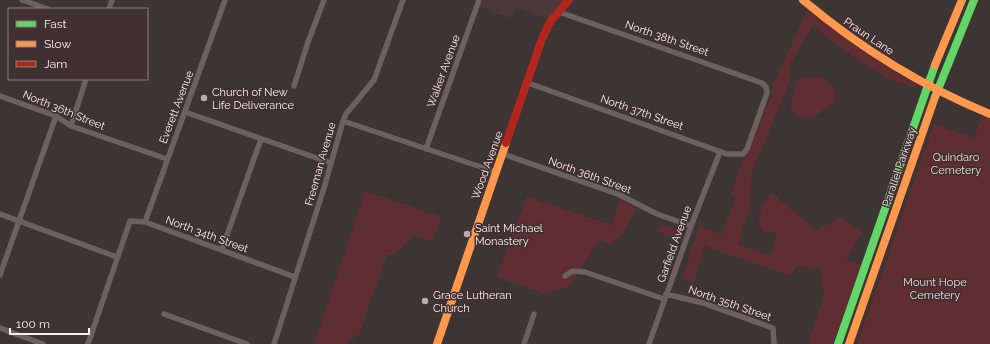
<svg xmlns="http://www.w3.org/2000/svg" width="990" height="344" font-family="Raleway,sans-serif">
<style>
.built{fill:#4d3738}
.green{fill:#5e2e33}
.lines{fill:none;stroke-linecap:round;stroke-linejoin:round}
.street{stroke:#6c6060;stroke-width:5.5}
.fast{stroke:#63d668;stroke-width:8}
.slow{stroke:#ff974d;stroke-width:8}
.jam{stroke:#b3261e;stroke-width:8}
.poi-dot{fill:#b8adae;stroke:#413031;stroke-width:1.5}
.labels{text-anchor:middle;stroke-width:3;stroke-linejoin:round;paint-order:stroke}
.street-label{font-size:11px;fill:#faeeef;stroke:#413031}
.poi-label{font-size:11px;fill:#faeeef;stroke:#413031;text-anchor:start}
.park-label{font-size:11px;fill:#f0d8d9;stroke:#413031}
</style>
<rect width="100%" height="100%" fill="#3d3434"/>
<path class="built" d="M482,0H566L548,19L515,7L511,18L480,7Z"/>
<path class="green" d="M807,10L887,67L919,86C893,92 834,42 813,26L791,63L788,86L752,172L750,207L738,245L770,255L777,232L764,233L759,225C759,213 762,201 772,193L816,230L841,217L863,232L846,260L861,265L833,344H808L824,296L820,269L797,266L790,276L705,246L694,283L682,279L699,226L722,234L736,196L731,194L743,158L749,152L771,96L772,87Z
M804,77L823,78L835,88L834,102L812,118L797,116L790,106L796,81Z
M982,116L990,119V344H857L934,124L974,138Z
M365,191L442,217L432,242L414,236L394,255H387L359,335L349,339L347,344H314Z
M527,196L611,225L620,199L637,209L623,234L611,244L600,240L569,286L545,294L497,277Z
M661,224L680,230L677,239L658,232Z"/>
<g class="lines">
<path class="street" d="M22,0L48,9
M109,9L112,0
M528,83L727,154H743L747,149L767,93L766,87L762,83L559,12
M294,86L308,42L324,0
M0,96L56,116L71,126L167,159
M185,112L331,163
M343,121L496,172
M71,126L86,79
M426,149L479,0
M503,154L620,195L657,214L691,226
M0,214L117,257
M145,222L225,0
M222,249L261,139
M0,275L56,116
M565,276L573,271L585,272L664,299
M666,294L703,303L773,328L774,344
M164,314L247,344
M0,328L43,344
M88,344L130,221L145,222L295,277
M274,344L324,188L343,121L346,114L374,80L403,0
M524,344L534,314
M649,344L691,226L720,152"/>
<path class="fast" d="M935,97L974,0
M838,344L935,65"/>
<path class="slow" d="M803,0C860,48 921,86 990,114
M935,65L962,0
M437,344L506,143
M849,344L935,97"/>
<path class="jam" d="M506,143L542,39L550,22L569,0"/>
</g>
<g class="poi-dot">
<circle cx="204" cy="98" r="4"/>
<circle cx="467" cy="234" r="4"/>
<circle cx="425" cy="301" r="4"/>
</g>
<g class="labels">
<g class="street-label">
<text transform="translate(869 36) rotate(34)" y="4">Praun Lane</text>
<text transform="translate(667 38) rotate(19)" y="4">North 38th Street</text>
<text transform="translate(443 71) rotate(-70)" y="4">Walker Avenue</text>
<text transform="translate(176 107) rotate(-69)" y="4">Everett Avenue</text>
<text transform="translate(64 110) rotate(22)" y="4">North 36th Street</text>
<text transform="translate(642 112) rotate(19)" y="4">North 37th Street</text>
<text transform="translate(320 164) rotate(-74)" y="4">Freeman Avenue</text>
<text transform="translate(487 165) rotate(-70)" y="4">Wood Avenue</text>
<text transform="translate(899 167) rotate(-71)" y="4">Parallel Parkway</text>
<text transform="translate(590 175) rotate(20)" y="4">North 36th Street</text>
<text transform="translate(207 234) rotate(20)" y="4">North 34th Street</text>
<text transform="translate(674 244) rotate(-70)" y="4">Garfield Avenue</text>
<text transform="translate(730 303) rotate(19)" y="4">North 35th Street</text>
</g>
<g class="poi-label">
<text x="212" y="96">Church of New<tspan x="212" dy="13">Life Deliverance</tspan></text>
<text x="475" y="232">Saint Michael<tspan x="475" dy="13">Monastery</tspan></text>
<text x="433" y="299">Grace Lutheran<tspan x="433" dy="13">Church</tspan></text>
</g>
<g class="park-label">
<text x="956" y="161">Quindaro<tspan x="956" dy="13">Cemetery</tspan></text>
<text x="935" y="286">Mount Hope<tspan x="935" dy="13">Cemetery</tspan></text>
</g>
</g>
<rect x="8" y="8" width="140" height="72" fill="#413031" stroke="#8b7c7d"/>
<rect x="16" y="21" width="20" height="6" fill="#63d668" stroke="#8b7c7d"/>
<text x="44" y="28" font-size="12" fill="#faeeef">Fast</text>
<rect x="16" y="41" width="20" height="6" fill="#ff974d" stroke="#8b7c7d"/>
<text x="44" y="48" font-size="12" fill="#faeeef">Slow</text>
<rect x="16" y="61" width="20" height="6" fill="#b3261e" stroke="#8b7c7d"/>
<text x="44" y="68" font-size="12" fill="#faeeef">Jam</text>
<path d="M10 328v6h79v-6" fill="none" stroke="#faeeef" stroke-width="2"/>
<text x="16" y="328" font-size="12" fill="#faeeef" stroke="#413031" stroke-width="3" paint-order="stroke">100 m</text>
</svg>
